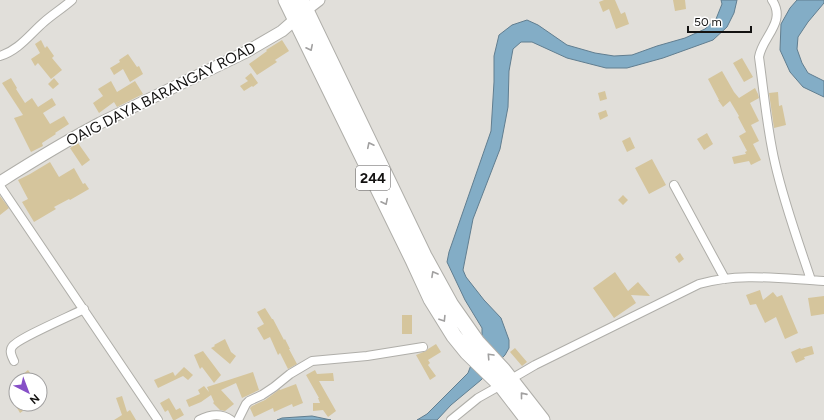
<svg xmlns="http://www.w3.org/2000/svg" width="824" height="420" font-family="Figtree,sans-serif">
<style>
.water{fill:#83adc6;stroke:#617e90}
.building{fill:#d5c59c}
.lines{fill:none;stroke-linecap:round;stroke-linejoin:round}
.street-casing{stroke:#afaea9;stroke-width:10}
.secondary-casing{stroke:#afaea9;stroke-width:13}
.highway-casing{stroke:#afaea9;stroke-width:17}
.street{stroke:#fff;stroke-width:8}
.secondary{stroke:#fff;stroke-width:11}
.highway{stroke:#fff;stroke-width:15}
.oneway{stroke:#a1a0a0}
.labels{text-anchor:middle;stroke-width:3;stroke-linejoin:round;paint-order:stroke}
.shield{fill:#fff;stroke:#5a5958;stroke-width:1}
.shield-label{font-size:14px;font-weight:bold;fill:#131211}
.street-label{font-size:15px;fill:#131211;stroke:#fff}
</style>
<rect width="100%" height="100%" fill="#e1dfda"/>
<path class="water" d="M721,0H737L734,13L727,27L713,40L663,58L627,68H606L567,58L532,42H521L513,49L509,71L508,107L500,149L473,219L463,270L466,277L484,300L501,318L509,340V348L505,355L481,380L451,405L437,420H417L427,414L468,373L482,336V328L465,300L447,262L449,252L491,131L494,82V56L499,35L512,25L527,20L538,25L567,45L595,53L614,56L632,55L657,46L685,38L705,29L716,19L722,4Z
M797,0H824V3L808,22L798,37L797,49L802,63L808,73L824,81V97L803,87L790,72L780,50L781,24L790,8Z
M312,416L331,420H277L282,418Z"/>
<path class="building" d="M604,0H615L621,14L625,12L629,24L616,29L609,9L603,12L599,2Z
M673,0H685L686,9L675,11Z
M41,40L45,48L47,46L54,56L52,58L62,70L51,79L38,63L35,66L31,59L40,53L35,44Z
M282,40L289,51L275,60L277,62L257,75L249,64L267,51L266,50Z
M128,54L137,67L139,66L143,74L130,82L123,69L114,75L110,68L120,62L119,60Z
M742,58L753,77L744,82L733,63Z
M722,71L734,92L739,98L755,88L758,94L759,98L750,103L759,121L751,125L759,141L753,144L761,160L751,165L749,161L734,164L732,157L746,154L745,152L747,151L739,136L746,132L738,117L739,116L730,101L723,107L718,100H719L708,79Z
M251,73L258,83L253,87L252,86L244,91L240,86L248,81L245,78Z
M11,78L17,88L16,89L25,103L32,98L38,107L52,98L56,105L43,113L50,124L64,116L69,124L55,133L56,134L42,143L43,146L31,152L14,118L23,115L2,83Z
M54,78L59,84L53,89L48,84Z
M111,81L117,92L135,81L143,94L117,107L114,102L99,113L93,103L103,96L98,89Z
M605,91L607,99L600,101L598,93Z
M778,92L779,106L782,105L786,125L774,128L769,93Z
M606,110L608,116L600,120L598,113Z
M707,133L713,144L704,150L697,139Z
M630,137L635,148L627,152L622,141Z
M78,143L90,160L82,166L70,148Z
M652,159L666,185L649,194L635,168Z
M50,162L59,177L74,168L83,184L85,183L89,189L70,200L69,199L54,207L56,209L34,222L22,202L28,199L18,180L30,174Z
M623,195L628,200L623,205L618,200Z
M0,196L9,208L0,215Z
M680,253L684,259L679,263L675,257Z
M615,272L628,291L638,282L650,296L631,295L636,303L614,318L593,288Z
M760,290L763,300L773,292L777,297L782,295L798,333L785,339L776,317L765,323L756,304L750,305L746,295Z
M824,296V314L811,316L808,298Z
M265,308L272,319H273L284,340L285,339L290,349H289L297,364L288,369L280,353L278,355L270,337L264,340L257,328L264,324L257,312Z
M402,315H412V334H402Z
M225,339L231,352L236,356L230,364L211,348L215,346L214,345Z
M436,344L441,352L428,360L430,363L428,365L436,376L430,380L416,355L426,351L428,349Z
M812,346L814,354L804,357L805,359L796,363L791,352L800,348L801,349Z
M515,348L527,362L522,366L510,352Z
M203,351L221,375L214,383L202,367L200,369L194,355Z
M184,367L193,375L188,380L183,376L158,388L154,380L173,372L175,376Z
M28,370L35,380H25L22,375Z
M315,370L317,374L333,373L334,381H319L336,411L328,417L323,410L313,411V403H320L318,398H319L306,375Z
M253,372L259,390L242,398L236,383L221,390L234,404L225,411L220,410L213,403L214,402L211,395L201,402L189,407L186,400L200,394L198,390L204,386L209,392L207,387Z
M296,384L303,403L293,407L292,404L274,412L273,408L254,417L250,408L252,406L265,400L280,389V390Z
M122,396L127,412L130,410L136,420H114L122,415L116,398Z
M169,398L176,410L180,408L184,415L175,420H173L168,410L165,412L160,403Z
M20,404H33L20,413L16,406Z"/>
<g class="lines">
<defs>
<path id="street" d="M772,0C787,22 762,37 759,57C764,93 767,129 775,163C784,203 798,241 811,280
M0,56C19,50 30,34 44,22C53,14 63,8 72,0
M674,185L725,279
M0,186L158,420
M14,361C12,357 9,351 12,347C16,339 73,315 84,309
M199,420C209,415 221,413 231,420
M238,420L246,404L249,401L262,395L274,387L290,374L312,361L367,356L423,347
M451,420L478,398L494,389L535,365L699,284C740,272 783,279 824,281"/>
<path id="secondary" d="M0,182C33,161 66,141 100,123L246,52L282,31L306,10L319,0"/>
<path id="highway" d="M286,0L413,260L431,299L454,336L467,352L501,385L528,420
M301,0L424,256L451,305L477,342L503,370L542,420"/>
</defs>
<use href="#street" class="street-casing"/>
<use href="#secondary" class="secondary-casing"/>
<use href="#highway" class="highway-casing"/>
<use href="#street" class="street"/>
<use href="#secondary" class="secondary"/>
<use href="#highway" class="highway"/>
</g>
<defs><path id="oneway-chevron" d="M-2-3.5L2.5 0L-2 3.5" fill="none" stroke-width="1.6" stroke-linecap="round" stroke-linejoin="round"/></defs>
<g class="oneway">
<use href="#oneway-chevron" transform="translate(310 48) rotate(64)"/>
<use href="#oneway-chevron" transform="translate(370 145) rotate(-116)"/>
<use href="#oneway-chevron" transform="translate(385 202) rotate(64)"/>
<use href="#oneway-chevron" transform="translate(434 274) rotate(-119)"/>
<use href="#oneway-chevron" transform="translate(443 319) rotate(58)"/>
<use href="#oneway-chevron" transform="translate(490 356) rotate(-133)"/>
<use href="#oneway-chevron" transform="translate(523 395) rotate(-129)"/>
</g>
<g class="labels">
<rect class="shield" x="356" y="166" width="34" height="24" rx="3"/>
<g class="shield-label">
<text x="373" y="183">244</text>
</g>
<g class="street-label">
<text transform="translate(161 94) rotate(-27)" y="5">OAIG DAYA BARANGAY ROAD</text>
</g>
</g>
<g transform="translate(28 392) rotate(138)"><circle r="19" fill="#ffffff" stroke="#a1a0a0"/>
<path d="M0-3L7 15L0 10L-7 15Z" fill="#864fc7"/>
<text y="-6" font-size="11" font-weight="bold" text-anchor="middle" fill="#131211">N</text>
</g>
<path d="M688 26v6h63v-6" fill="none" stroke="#131211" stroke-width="2"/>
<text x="694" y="26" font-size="12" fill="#131211" stroke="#ffffff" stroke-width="3" paint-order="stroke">50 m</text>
</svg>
